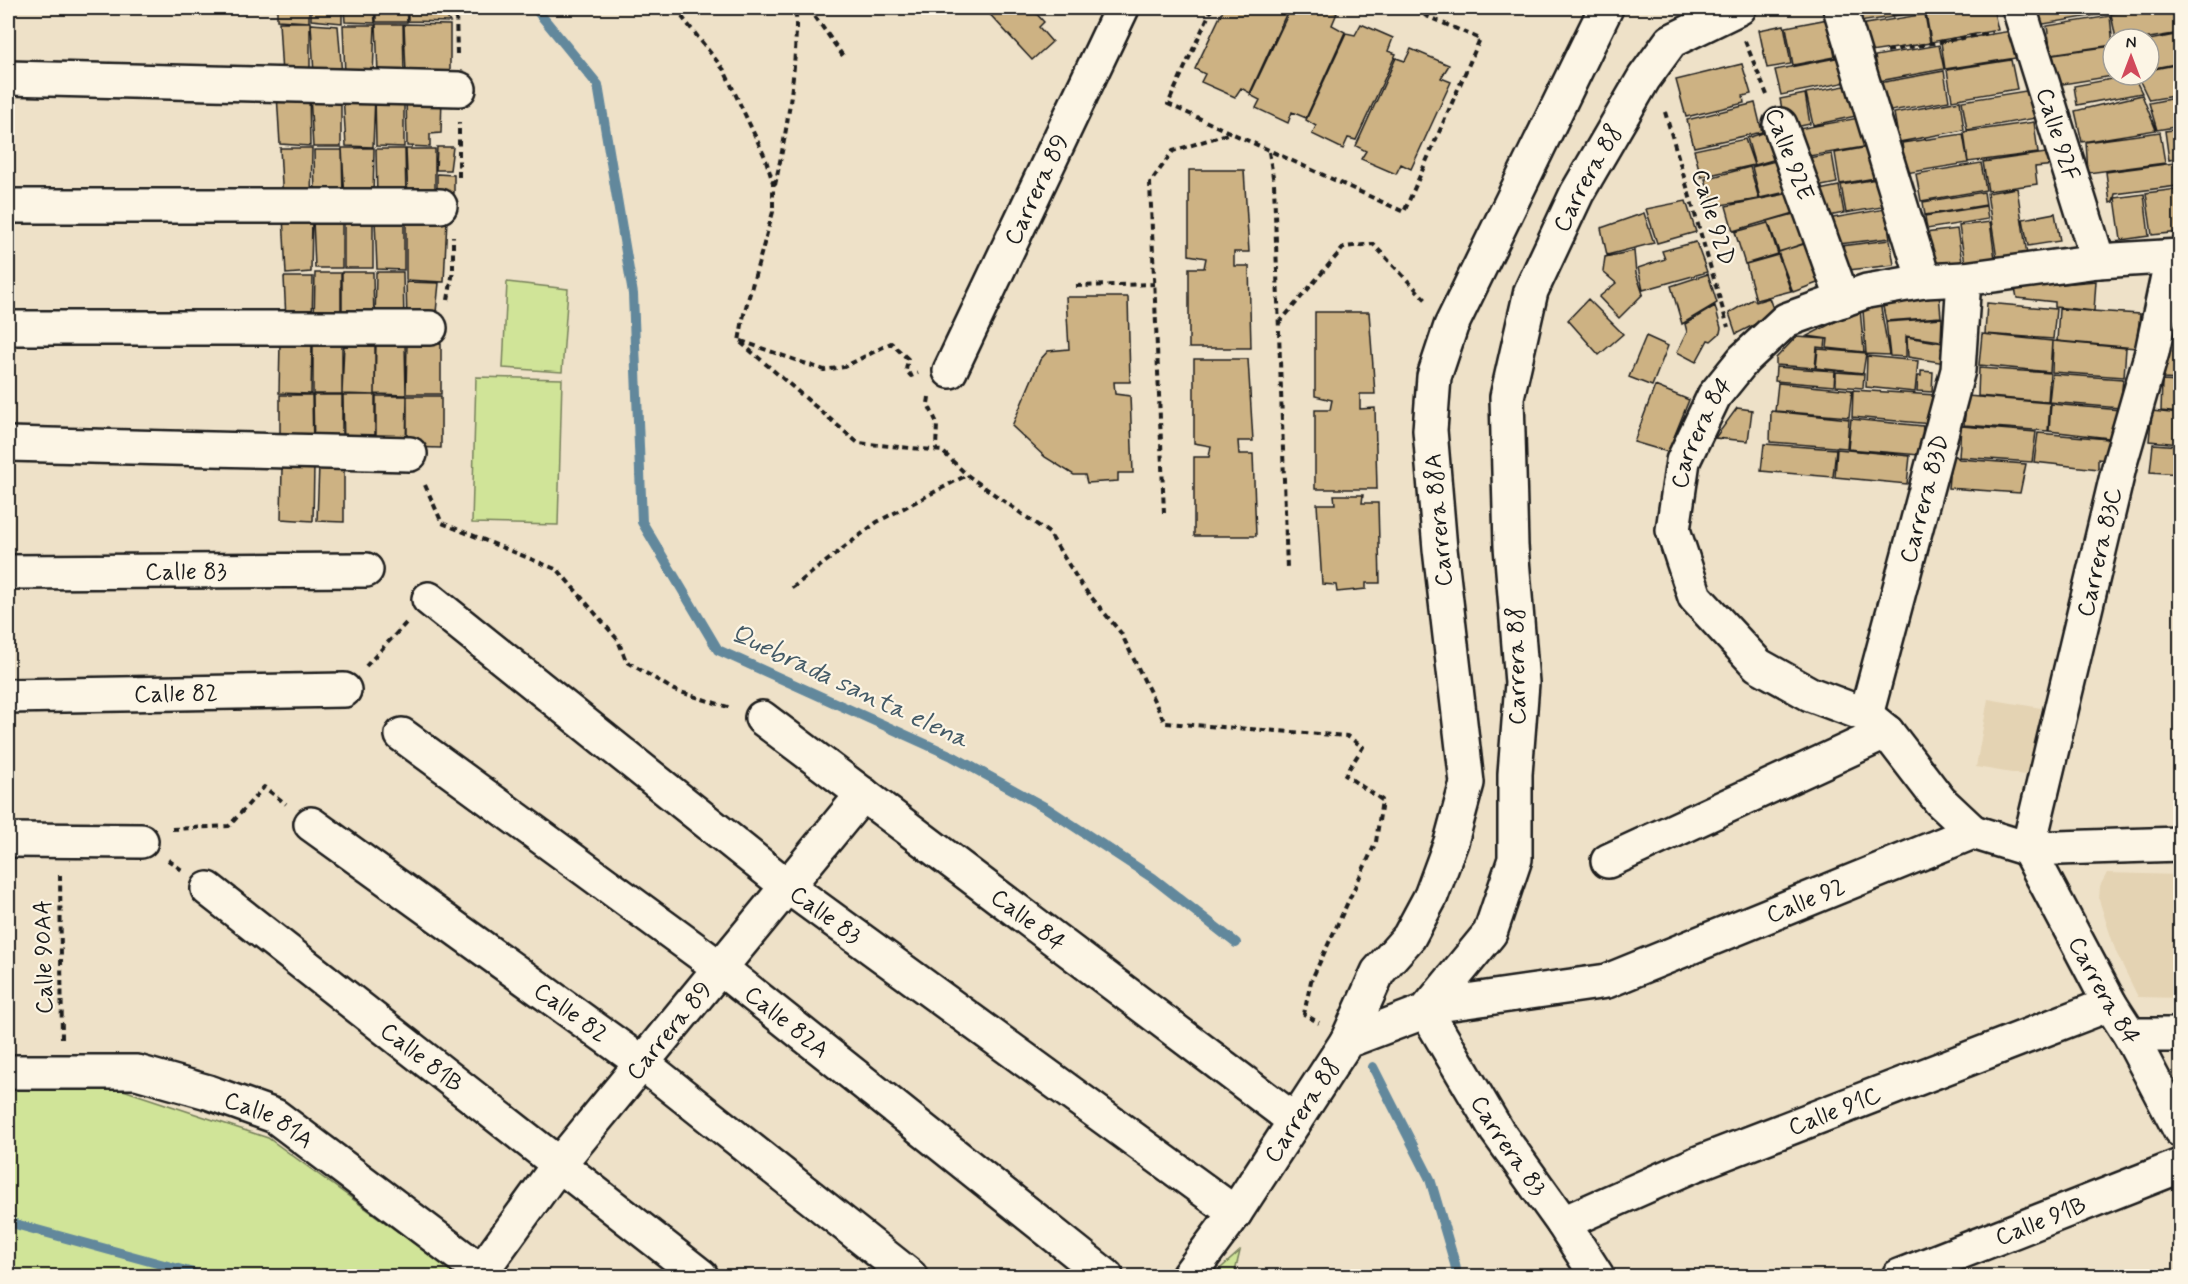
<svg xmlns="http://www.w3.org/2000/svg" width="2188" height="1284" font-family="Mynerve,sans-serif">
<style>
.built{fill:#e4d3b3}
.green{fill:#d0e498;stroke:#76805a;stroke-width:1.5}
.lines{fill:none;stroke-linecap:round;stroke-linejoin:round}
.stream{stroke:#62889c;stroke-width:10}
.building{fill:#cdb283;stroke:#1c1c1c;stroke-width:1.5}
.street-casing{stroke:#1c1c1c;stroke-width:38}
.secondary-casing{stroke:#1c1c1c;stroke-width:38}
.path{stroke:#1c1c1c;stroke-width:4;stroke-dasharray:6 4.5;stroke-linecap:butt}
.street{stroke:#fcf5e5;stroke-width:33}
.secondary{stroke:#fcf5e5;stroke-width:33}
.labels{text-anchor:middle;stroke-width:4.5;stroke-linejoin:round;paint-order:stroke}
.street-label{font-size:24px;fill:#1c1c1c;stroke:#fcf5e5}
.water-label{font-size:26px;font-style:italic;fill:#455b67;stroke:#fcf5e5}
</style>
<rect width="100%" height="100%" fill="#eee1c8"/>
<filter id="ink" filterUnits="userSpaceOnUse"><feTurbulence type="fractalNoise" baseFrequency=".0167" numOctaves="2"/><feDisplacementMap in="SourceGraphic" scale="12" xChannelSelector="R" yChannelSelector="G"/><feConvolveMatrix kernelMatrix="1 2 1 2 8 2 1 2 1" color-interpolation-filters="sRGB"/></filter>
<g filter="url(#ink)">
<path class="built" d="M1988,699L2041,708L2030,776L1976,767Z
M2107,873L2180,875V998L2138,997L2116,952L2099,900L2100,886Z"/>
<path class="green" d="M507,282L568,289L562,372L503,368Z
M476,377L562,379L558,525L472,523Z
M32,1082L117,1088L268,1138L459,1276H8V1093Z
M1240,1251L1234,1276H1212Z"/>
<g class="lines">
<path class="stream" d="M535,8L598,85L633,294L642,522L718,650L952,756L1048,809L1153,878L1236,943
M1373,1067L1430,1179L1455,1264L1457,1276
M8,1222L204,1276"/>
</g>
<path class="building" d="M277,8H309V22L277,20Z
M311,8H342V23L311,20Z
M344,8H374L375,23L345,22Z
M376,8H406L407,22H376Z
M408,8H441L450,22L408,21Z
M984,8H1031L1044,22L1039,27L1052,42L1032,60Z
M1224,8H1289L1250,93L1241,88L1235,97L1201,82L1205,74L1195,69Z
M1291,8L1299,10L1300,8H1325L1337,13L1332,25L1345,32L1306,118L1292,112L1288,123L1256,108L1260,100L1250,95Z
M1856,8H1891L1893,17L1859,22Z
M1893,8H1925V11L1894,16Z
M1927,8H1949L1928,11Z
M1961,8H1993L1998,30L1931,42L1926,14Z
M2035,8H2100L2102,14L2038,25Z
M2104,8H2141L2104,14Z
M2147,8H2180V33L2143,39H2116L2111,14Z
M1925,14L1930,43L1864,53L1859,25Z
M2110,16L2113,45L2051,54L2047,26Z
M1828,19L1835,57L1793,65L1786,27Z
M279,22H310V76L282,75Z
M311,24L338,26L342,75L314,74Z
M376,24H403L404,75L378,74Z
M404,24L450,25V74H406Z
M1361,24L1393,38L1388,51L1396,54L1356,140L1348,138L1343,149L1312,134L1316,126L1306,120L1346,33L1355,35Z
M343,25H375L373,76L345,75Z
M1784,25L1791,64L1767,68L1759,30Z
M2011,31L2016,58L1945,69L1941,42Z
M2180,34V63L2149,69V40Z
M1939,45L1944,69L1879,81L1875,56Z
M2113,46V75H2119L2057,85L2053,54Z
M1411,49L1449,65L1441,78L1451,82L1411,169L1401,164L1396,174L1361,159L1366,151L1356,146L1396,58L1405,61Z
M1841,57L1847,82L1781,95L1775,70Z
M2011,60L2017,89L1952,100L1947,70Z
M1742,64L1751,94L1743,96L1744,103L1686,117L1676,80Z
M2180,64V95L2149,100L2137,75H2149V70Z
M1944,71L1949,101L1885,112L1879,83Z
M2133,75L2142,93L2077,105L2074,86Z
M1850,85L1856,116L1813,125L1806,93Z
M2032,90L2036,118L1967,130L1962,101Z
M375,93H404V147L376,146Z
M277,94H309L310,146L280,144Z
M310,94H341V147H313Z
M406,94L442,95L441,133L430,134V147L407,146Z
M1805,94L1810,124L1786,129L1780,99Z
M343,95H375L373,147L346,146Z
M2142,95L2156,130L2082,142L2075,111Z
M2180,97V126L2157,130L2149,103Z
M1960,101L1964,130L1899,142L1894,113Z
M1755,103L1762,132L1694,147L1687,120Z
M1864,117L1870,146L1797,158L1793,130Z
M2034,122L2038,153L1968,162L1964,132Z
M1779,128L1787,156L1755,165L1747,138Z
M2180,129V158L2169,160L2165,131Z
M2160,132L2165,163L2088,173L2086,142Z
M1963,134L1968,163L1906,173L1902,143Z
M1745,139L1754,165L1701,177L1694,150Z
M1874,146L1871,161L1875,178L1840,184L1835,153Z
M437,147H453L450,170H436Z
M280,148H312L311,202L283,203Z
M342,148H374L373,200L345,199Z
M376,149H405L406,199H377Z
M406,149H435V199L408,198Z
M314,150H342L343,199L315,198Z
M2053,152L2055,165L2035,167L2037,184L1988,191L1983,162Z
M1832,154L1837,183L1806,189L1801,159Z
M1787,158L1794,190L1760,198L1752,167Z
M2176,162H2180V199Z
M1981,163L1986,190L1921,201L1916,174Z
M2174,163L2177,186L2115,194L2113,202L2110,203L2106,172Z
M1750,167L1759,199L1714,206L1705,179Z
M1189,170H1244L1249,252H1234V266H1249L1251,348H1189V268H1204L1206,258L1189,255Z
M437,174L454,175V193H437Z
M1883,178L1888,206L1846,213L1841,185Z
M1839,186L1844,213L1814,219L1809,192Z
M2017,188L2027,255L1997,259L1987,193Z
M2177,189L2180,232L2152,235L2146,193Z
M1795,192L1801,211L1733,231L1726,206Z
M1984,192L1986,205L1925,215L1923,202Z
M2144,194L2149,236L2121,240L2115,198Z
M1686,201L1696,232L1657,243L1646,209Z
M1986,206L1988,219L1927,229L1925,216Z
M1885,209L1890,238L1830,245L1821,220Z
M1801,212L1811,241L1779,252L1768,221Z
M1644,213L1654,243L1607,255L1601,228Z
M2055,213L2060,241L2028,246L2023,219Z
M283,216H312L311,272L286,274Z
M406,217L447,219L444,282L406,280Z
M313,219H342V268H315Z
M344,219H373V268H344Z
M375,220H404V270L377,269Z
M1990,222L1995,259L1965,263L1959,226Z
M1768,223L1778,254L1745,264L1735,232Z
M1957,229L1962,262L1930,266L1925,233Z
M1890,240L1894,265L1839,271L1832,247Z
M1814,241L1828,279L1793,292L1778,252Z
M1696,242L1707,272L1643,290L1638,268L1665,259L1662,251Z
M1634,251L1636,273L1643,294L1619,318L1599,297L1616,283L1603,272L1605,257Z
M1778,255L1791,291L1756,300L1746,264Z
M342,272H373L374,323L342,324Z
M376,272H403L404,323L375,324Z
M315,273H341V324L314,325Z
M1708,274L1717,303L1682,324L1671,286Z
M284,277H313L312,321L286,320Z
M2179,280H2180V319L2176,318Z
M2096,281L2094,311L2055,307V302L2017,298L2015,288Z
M406,282L439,283L435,322H407Z
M1939,293L1941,317L1886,321L1882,302Z
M1066,297H1128L1130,382H1114L1115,394L1130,396L1133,473H1118V481L1087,483L1085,475H1074L1045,457L1012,426L1040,360L1048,351L1069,349Z
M1769,298L1775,314L1736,334L1729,313L1753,299L1756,302Z
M1588,299L1623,334L1599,355L1568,320Z
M1880,302L1889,355L1866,354L1863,310Z
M1987,303L2056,309L2053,339L1985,334Z
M1715,306L1721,328L1720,333L1711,341L1708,340L1696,362L1677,352L1687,332L1685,324Z
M1860,309L1864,352L1827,348L1828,339L1807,336Z
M2059,309L2140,314L2136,348L2057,341Z
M1315,312H1369L1375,394H1360V409L1375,408L1377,489H1315V410H1330L1332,400L1315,396Z
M1942,318L1941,341L1906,336V357L1890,356L1886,322Z
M2179,321H2180V351H2177Z
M1982,334L2052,341L2050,372L1979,365Z
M1646,336L1668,346L1652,386L1629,377Z
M1796,337L1826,339L1825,348L1817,347L1815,368L1776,365V358Z
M1907,337L1943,343L1941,349L1947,350L1945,363L1908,357Z
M2053,341L2126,348L2124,377L2052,372Z
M280,342H312L311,394L279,393Z
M313,343H342V394H313Z
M344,343H375V395L342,394Z
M376,343H405L406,395L375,394Z
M407,343L441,344V394H406Z
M1818,349L1866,353L1863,373L1816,368Z
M2165,351L2180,352V380L2163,379Z
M1867,356L1918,361L1915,392L1866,387Z
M1194,359H1248L1253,441H1238L1239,454H1253L1256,536H1194V457H1209L1211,446L1194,443Z
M1776,367L1835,371L1834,386L1775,381Z
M1979,368L2050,373L2048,402L1978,396Z
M1921,371L1933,372L1932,392L1917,391L1918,376H1921Z
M1836,372L1864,374L1863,388L1836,386Z
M2052,374L2123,379L2120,408L2049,402Z
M2162,381L2180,382V413L2161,411Z
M1778,383L1852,390L1849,417L1775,411Z
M1655,386L1689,400L1668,452L1634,442Z
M1853,390L1936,395L1932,424L1852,417Z
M280,395H312L313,450H280Z
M313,395H342V450L314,449Z
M343,395H375V449H344Z
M376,396H407L406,448L376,449Z
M407,396H441V448L407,447Z
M1967,396L2050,403L2048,431L1964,425Z
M2051,404L2121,410L2118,439L2049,431Z
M1737,408L1752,410L1748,441L1715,438Z
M1771,411L1849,419L1847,448L1770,442Z
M2152,411L2180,414V444L2149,441Z
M1851,419L1923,426L1920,455L1848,449Z
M1961,426L2036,432L2032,462L1959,457Z
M2038,433L2108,439L2106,460L2098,459V469L2034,462Z
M1764,444L1836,449L1833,477L1761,471Z
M2153,444L2180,446V474L2150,472Z
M1837,449L1910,456L1907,484L1835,477Z
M1951,456H1956L1959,459L2026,464L2020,493L1948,488Z
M319,465H344V522L317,521Z
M314,466L313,521L281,519L282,467Z
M1334,495H1363L1362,503H1378L1380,583H1366V589L1337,592L1336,585L1322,584L1317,504H1335Z"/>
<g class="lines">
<defs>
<g id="street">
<path d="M1840,8L1924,281"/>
<path id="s1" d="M2019,8L2098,261"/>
<path d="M8,78L459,89"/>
<path d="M1780,125L1843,300"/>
<path d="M8,206H440"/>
<path id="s2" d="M2172,257L2152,352L2120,463L2028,849L2110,1004L2130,1035L2180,1130"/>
<path d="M8,328H430"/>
<path id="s3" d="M950,371L1122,8"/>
<path d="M8,444L410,454"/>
<path id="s4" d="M8,572L366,570"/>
<path id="s5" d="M429,599L787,886L1235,1213"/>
<path id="s6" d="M8,696L344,690"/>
<path id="s7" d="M1866,715L1958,370L1964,279"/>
<path id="s8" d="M762,718L1295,1121"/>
<path id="s9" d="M402,735L720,968L1106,1276"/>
<path id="s10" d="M311,824L642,1063L910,1276"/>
<path id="s11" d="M1973,832L1940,801L1887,732L1866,715L1810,694L1758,665L1695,597L1673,530L1683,461L1714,396L1744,359L1786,320L1867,291L1924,281L1964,279L2098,261L2180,256"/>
<path d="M8,840L141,841"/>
<path d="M1608,861L1887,732"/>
<path id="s12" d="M208,889L701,1276"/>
<path id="s13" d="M1431,1006L1607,981L1973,832L2028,849L2180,844"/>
<path id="s14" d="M1426,1011L1497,1131L1563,1223L1597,1276"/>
<path d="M2130,1035H2180"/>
<path d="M1347,1041L1378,972L1409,937L1431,896L1451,842L1467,783L1440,549L1430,430L1434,377L1451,326L1606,8"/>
<path id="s15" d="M8,1072H137L208,1092L275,1116L487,1276"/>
<path id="s16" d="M1563,1223L1696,1164L2110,1004"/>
<path id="s17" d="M481,1272L559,1164L863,794"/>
<path id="s18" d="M1899,1276L2180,1166"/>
</g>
<g id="secondary">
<path id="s19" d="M1188,1276L1235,1213L1347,1041L1426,1011L1490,933L1515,859V774L1522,683L1511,546L1507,397L1531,291L1577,193L1644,78L1671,41L1739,8"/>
</g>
</defs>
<use href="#street" class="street-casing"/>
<use href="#secondary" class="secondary-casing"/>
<path class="path" d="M452,8L456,11L457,54
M675,8L724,70L765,157L773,183V212L744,314L739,341L858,443L942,451L967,475L1049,533L1082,586L1121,633L1165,723L1347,736L1363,747L1345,775L1382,800L1376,842L1311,981L1304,1014L1319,1023
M809,8L843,56
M1212,8L1168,104L1404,212L1480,39L1408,8
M1745,41L1767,95
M1887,51L1992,33
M1665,112L1728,327
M1269,152L1274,183L1287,569
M459,177V122
M775,185C788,127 797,67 796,8
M1076,286L1155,284
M448,300L453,271V236
M1279,323L1344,247L1373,244L1426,300
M741,341L824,370L844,367L891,343L908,359L906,370L911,376L918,373
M929,397L928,404L937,423L936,449
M425,485L442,523L558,570L618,640L626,661L674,690L731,708
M1164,513L1150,183L1173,151L1230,133
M792,588L877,522L967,475
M366,666L406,623
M172,829L229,826L264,787L286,804
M168,860L182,870
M60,875L62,1038"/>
<use href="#street" class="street"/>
<use href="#secondary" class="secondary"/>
</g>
</g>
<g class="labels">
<g class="street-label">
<text dy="8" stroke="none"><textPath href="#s1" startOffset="132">Calle 92F</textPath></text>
<text transform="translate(1790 154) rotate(69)" y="8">Calle 92E</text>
<text dy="8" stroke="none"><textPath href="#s19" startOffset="1245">Carrera 88</textPath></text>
<text dy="8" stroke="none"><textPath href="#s3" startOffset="201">Carrera 89</textPath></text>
<text transform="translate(1714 217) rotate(73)" y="8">Calle 92D</text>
<text dy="8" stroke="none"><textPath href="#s11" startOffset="544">Carrera 84</textPath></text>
<text dy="8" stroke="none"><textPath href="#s7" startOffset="224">Carrera 83D</textPath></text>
<text transform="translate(1438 520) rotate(-95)" y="8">Carrera 88A</text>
<text transform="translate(2099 552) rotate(-77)" y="8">Carrera 83C</text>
<text dy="8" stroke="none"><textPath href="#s4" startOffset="178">Calle 83</textPath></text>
<text transform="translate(1516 666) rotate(-91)" y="8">Carrera 88</text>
<text dy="8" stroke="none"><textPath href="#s6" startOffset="168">Calle 82</textPath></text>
<text dy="8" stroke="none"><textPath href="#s13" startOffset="392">Calle 92</textPath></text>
<text dy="8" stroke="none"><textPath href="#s5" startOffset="507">Calle 83</textPath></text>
<text dy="8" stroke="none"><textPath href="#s8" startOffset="334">Calle 84</textPath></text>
<text transform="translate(43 957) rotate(-91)" y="8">Calle 90AA</text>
<text dy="8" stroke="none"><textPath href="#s2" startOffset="770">Carrera 84</textPath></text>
<text dy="8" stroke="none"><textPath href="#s10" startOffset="321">Calle 82</textPath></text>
<text dy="8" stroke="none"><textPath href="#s9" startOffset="480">Calle 82A</textPath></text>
<text dy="8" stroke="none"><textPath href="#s17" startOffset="306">Carrera 89</textPath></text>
<text dy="8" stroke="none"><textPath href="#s12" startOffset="272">Calle 81B</textPath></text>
<text dy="8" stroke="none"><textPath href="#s16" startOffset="294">Calle 91C</textPath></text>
<text dy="8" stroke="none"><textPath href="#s19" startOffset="201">Carrera 88</textPath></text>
<text dy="8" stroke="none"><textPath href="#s15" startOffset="270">Calle 81A</textPath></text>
<text dy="8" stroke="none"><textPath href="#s14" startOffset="158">Carrera 83</textPath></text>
<text dy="8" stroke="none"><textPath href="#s18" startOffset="152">Calle 91B</textPath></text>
</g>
<g class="water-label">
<text transform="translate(850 685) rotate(25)" y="9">Quebrada santa elena</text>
</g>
</g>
<rect width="2188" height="1284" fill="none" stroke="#fcf5e5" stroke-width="30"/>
<rect x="15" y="15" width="2158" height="1254" fill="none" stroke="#1c1c1c" stroke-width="2" filter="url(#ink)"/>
<g transform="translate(2131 57)"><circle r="28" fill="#fcf5e5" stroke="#a29e95" stroke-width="1.5"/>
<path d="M0-4.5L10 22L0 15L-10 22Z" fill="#d1495b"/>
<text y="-9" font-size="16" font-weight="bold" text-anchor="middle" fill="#1c1c1c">N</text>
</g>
</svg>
